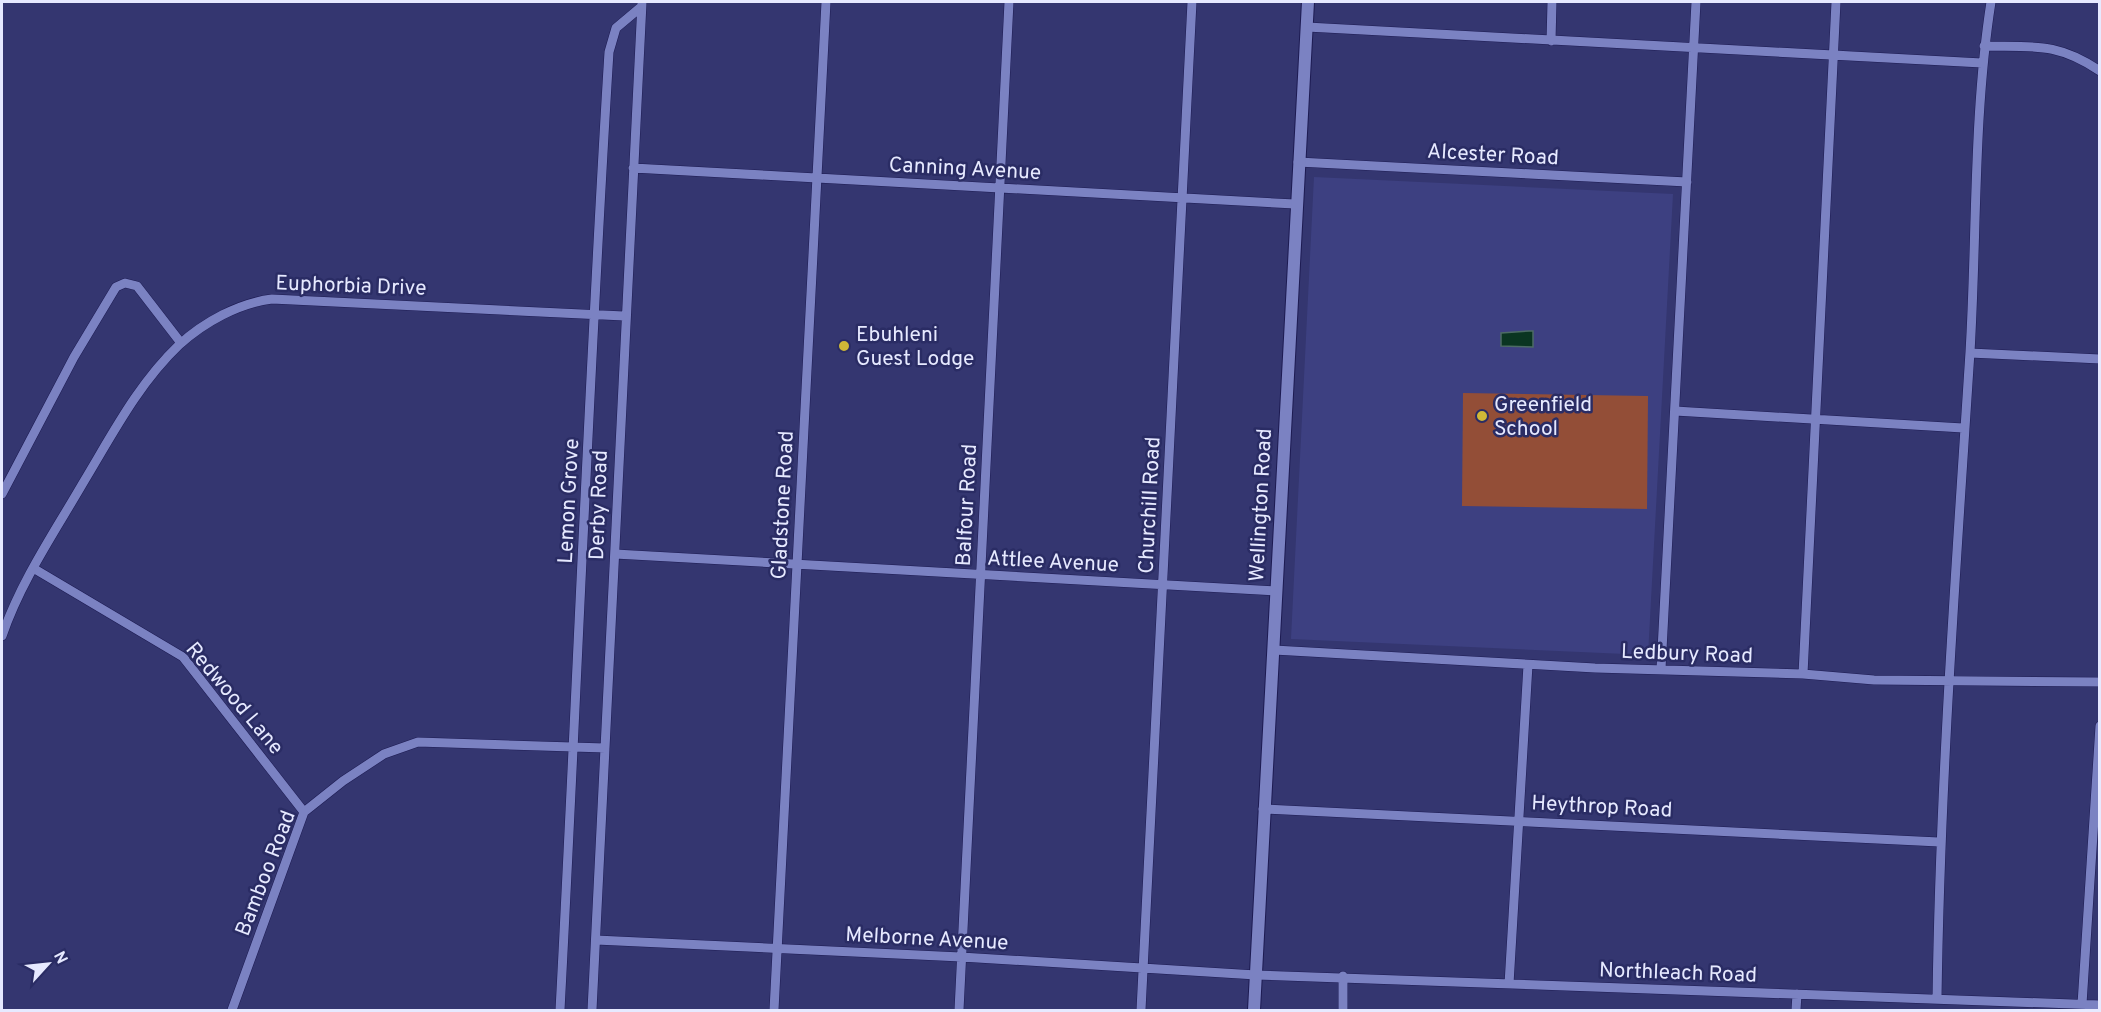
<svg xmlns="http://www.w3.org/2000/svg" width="2101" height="1012" font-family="Overpass,sans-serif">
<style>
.built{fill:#3d4081}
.green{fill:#934e37}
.water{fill:#0a3521;stroke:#4c6b64;stroke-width:1.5}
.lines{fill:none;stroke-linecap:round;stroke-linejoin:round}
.street-casing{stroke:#1d1b52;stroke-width:10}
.secondary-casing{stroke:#1d1b52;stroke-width:14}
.street{stroke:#7b82c2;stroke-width:9}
.secondary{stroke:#7b82c2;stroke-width:12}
.poi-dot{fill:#cfb837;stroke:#2a2c64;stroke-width:2}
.labels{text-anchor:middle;stroke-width:5;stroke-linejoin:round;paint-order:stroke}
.street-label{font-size:21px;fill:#e6e9ff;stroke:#2a2c64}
.poi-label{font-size:21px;fill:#e6e9ff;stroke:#2a2c64;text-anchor:start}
</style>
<rect width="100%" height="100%" fill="#343670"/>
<path class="built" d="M1314,177L1673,194L1648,655L1291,639Z"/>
<path class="green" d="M1463,393L1648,396L1647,509L1462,506Z"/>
<path class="water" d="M1529,331H1533V347L1501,346V333Z"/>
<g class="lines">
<defs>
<path id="street" d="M1307,27L1982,63
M1551,41L1552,2
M1984,46C2034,47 2057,42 2100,71
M1298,162L1687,182
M633,168L1295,204
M1970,353L2100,359
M1675,411L1963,428
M2,494L74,357L116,287L125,283L137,286L181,343
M615,554L1275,591
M33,568L183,657L304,812
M2,636C21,581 54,533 83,483C112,435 138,384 179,345C204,322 239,303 272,299L624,316
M1274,650L1595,668L1803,674L1874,680L2100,682
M1661,669L1696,2
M1803,674L1836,2
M1263,809L1939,842
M596,940L961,957L1256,975L2100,1005
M1509,984L1528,665
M1937,999C1940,783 1956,568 1970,352C1977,236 1973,117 1991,2
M2082,1004L2100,726
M232,1010L304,812L343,781L384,754L418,742L605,748
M560,1010C577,691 589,371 609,52L616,28L641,7
M592,1010L642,3
M774,1010L826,2
M959,1010L1009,2
M1141,1010L1192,2
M1343,1010V976
M1796,1010L1797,994"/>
<path id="secondary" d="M1254,1010L1308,2"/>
</defs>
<use href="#street" class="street-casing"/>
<use href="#secondary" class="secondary-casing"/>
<use href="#street" class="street"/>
<use href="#secondary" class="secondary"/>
</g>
<g class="poi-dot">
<circle cx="844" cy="346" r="6"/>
<circle cx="1482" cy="416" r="6"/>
</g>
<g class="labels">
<g class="street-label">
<text transform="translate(1493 154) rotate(3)" y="7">Alcester Road</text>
<text transform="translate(965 168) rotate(3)" y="7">Canning Avenue</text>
<text transform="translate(351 285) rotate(2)" y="7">Euphorbia Drive</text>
<text transform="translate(568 501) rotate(-87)" y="7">Lemon Grove</text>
<text transform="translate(598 505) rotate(-88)" y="7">Derby Road</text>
<text transform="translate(782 505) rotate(-87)" y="7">Gladstone Road</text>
<text transform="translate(966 505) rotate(-87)" y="7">Balfour Road</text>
<text transform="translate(1149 505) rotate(-87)" y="7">Churchill Road</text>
<text transform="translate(1260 505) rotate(-87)" y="7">Wellington Road</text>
<text transform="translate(1053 561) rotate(3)" y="7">Attlee Avenue</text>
<text transform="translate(1687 653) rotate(2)" y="7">Ledbury Road</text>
<text transform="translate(235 698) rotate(50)" y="7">Redwood Lane</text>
<text transform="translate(1602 806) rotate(3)" y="7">Heythrop Road</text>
<text transform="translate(265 873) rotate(-69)" y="7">Bamboo Road</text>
<text transform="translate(927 938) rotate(3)" y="7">Melborne Avenue</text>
<text transform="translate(1678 972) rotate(2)" y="7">Northleach Road</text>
</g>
<g class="poi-label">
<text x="856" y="341">Ebuhleni<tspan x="856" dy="24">Guest Lodge</tspan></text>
<text x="1494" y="411">Greenfield<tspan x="1494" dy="24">School</tspan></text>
</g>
</g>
<rect width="2101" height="1012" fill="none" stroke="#e6e9ff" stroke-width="6"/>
<g transform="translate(48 964) rotate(63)" stroke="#2a2c64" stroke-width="4.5" paint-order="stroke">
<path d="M0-4.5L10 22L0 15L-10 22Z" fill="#e6e9ff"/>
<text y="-9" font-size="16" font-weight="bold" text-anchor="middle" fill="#e6e9ff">N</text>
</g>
</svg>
